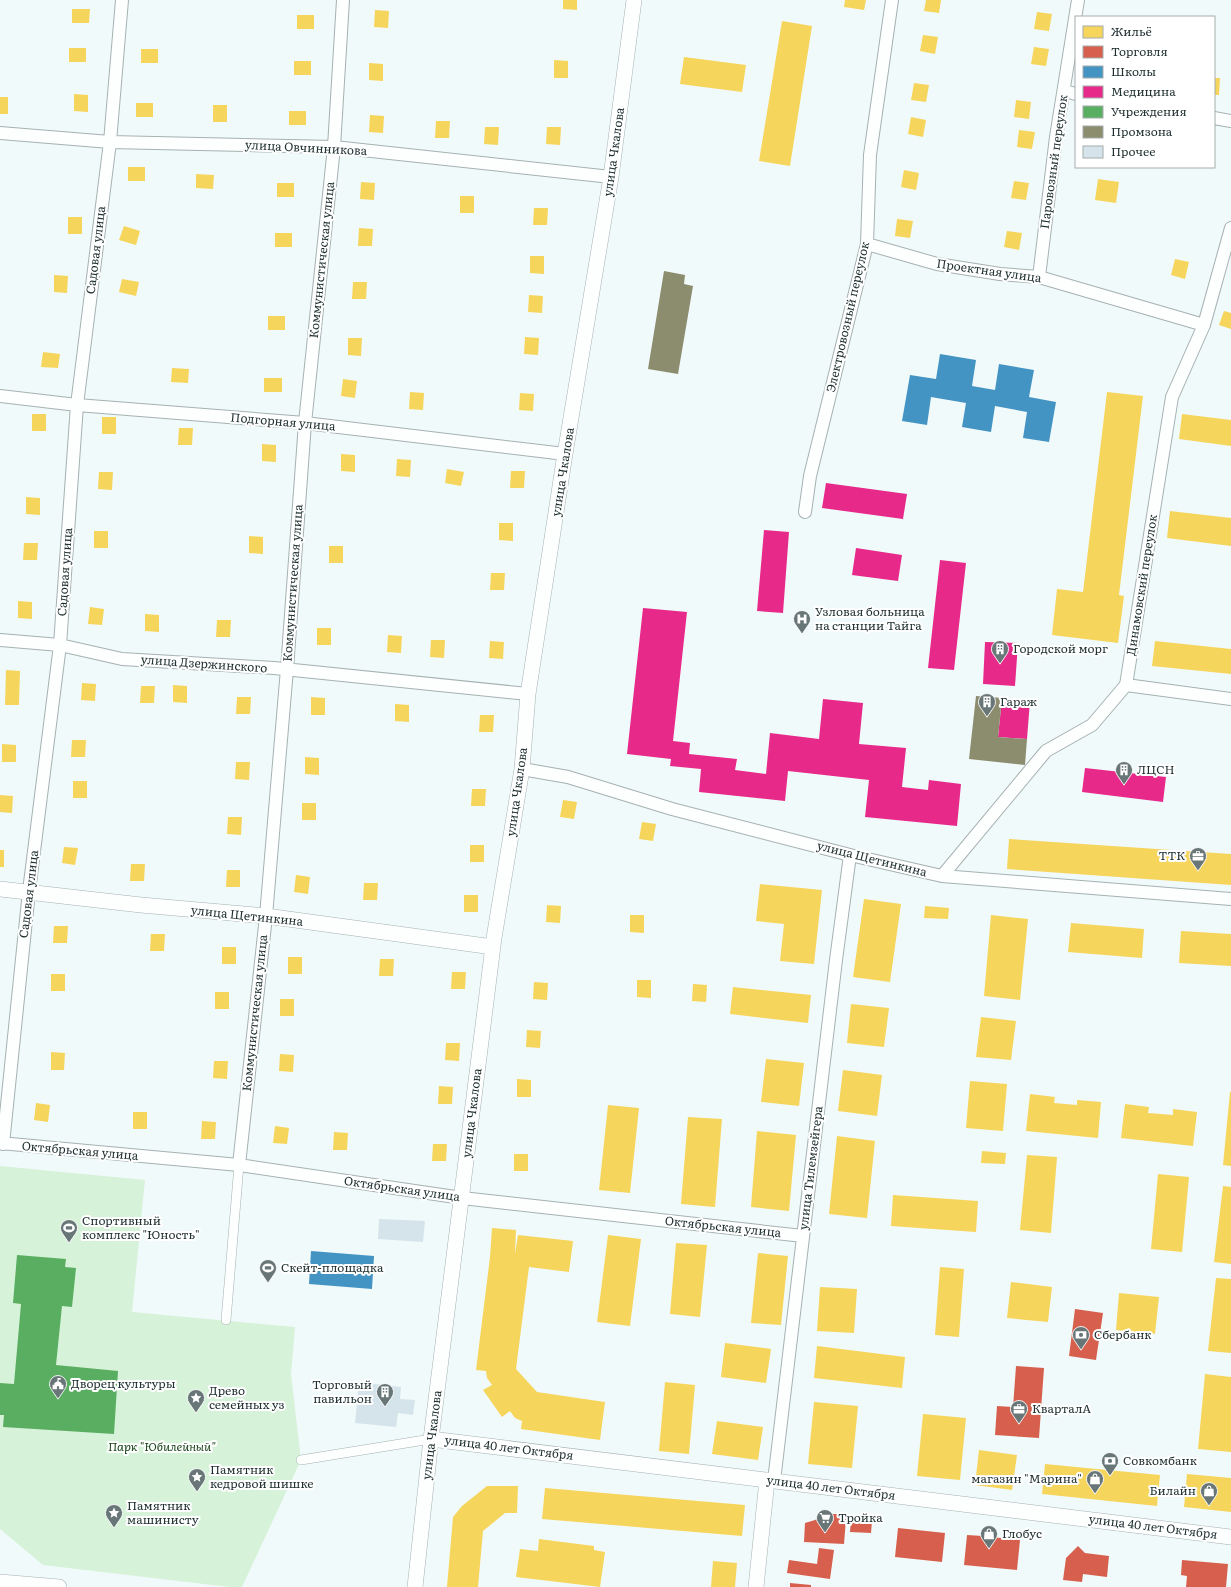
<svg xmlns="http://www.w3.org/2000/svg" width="1231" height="1587" font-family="Literata,serif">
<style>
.green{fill:#d6f2d9}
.homes{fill:#f6d55c}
.shops{fill:#d6604d}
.schools{fill:#4393c3}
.health{fill:#e7298a}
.public{fill:#5aae61}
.industry{fill:#8c8c6e}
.building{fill:#d4e4ea}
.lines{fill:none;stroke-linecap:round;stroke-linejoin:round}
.pedestrian-casing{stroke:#a6b1b2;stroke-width:10}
.minor-casing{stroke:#a6b1b2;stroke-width:14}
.tertiary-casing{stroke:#a6b1b2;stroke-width:16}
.pedestrian{stroke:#fdfefe;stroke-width:9}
.minor{stroke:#fdfefe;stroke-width:12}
.tertiary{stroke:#fdfefe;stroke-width:15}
.labels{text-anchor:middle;stroke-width:4;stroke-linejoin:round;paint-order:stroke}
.street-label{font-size:12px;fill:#1f2f30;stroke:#fff}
.poi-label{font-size:12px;fill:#1f2f30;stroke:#fff;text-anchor:start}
.park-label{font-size:12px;font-style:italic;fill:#174518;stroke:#fff}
</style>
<rect width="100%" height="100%" fill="#f1fafa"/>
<path class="green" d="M0,1166L145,1180L132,1312L295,1327L291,1374L301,1460L242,1587H229L43,1565L0,1529Z"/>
<path class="homes" d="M563,0H577V10L563,9Z
M845,0H866L864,10L844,7Z
M926,0H941L939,13L924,11Z
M72,9H90L89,23H72Z
M375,10L389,11L388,28L374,27Z
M1037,12L1052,14L1049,31L1034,29Z
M297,15H314V29H297Z
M782,21L812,26L790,166L759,161Z
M923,35L938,37L935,54L920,51Z
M1034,47L1049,49L1046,66L1031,64Z
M69,48H86V62H69Z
M141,49H158V63H141Z
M684,57L746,65L742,92L680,84Z
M554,60L568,61V78H554Z
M294,61H311V75H294Z
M369,63L383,64V81L369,80Z
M1214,78H1220L1219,95H1214Z
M914,83L929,85L926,102L911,100Z
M74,94L88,95V112L74,111Z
M0,97H8V114H0Z
M1016,100L1031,102L1029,119L1014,117Z
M136,103H153V117H136Z
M213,105H227V122H213Z
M289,111H306V125H289Z
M370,115L384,116L383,133L369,132Z
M911,117L926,120L923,137L908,134Z
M436,121H450L449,138H435Z
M485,127H499L498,145L484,144Z
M547,127H561L560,145L546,144Z
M1019,130L1035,132L1032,149L1017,147Z
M128,167H145V181H128Z
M904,170L919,173L916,190L901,187Z
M196,174L214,175L213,189L196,188Z
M1098,179L1119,182L1116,203L1095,200Z
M1014,181L1029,183L1026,200L1011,198Z
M361,182L375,183L374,200L360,199Z
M277,183H294V197H277Z
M460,196H474V213H460Z
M534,208H548L547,225H533Z
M68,217H82V234H68Z
M897,219L913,221L910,238L895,236Z
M124,226L140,231L136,245L119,240Z
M359,228L373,229L372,246H358Z
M1007,231L1022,233L1019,250L1004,247Z
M275,233H292V247H275Z
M530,256H544V274L530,273Z
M1175,259L1189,262L1185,279L1171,275Z
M54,275L68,276L67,293L54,292Z
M122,279L139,282L136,296L119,292Z
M353,282H367L366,299H352Z
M529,295L543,296L542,313L528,312Z
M1224,311L1231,313V329L1219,325Z
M268,316H285V330H268Z
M525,337L539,338L538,355L524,354Z
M348,338H362L361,356L348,355Z
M43,352L60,354L58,368L41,367Z
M172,368L189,369L188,383L171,382Z
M264,378H282V392H264Z
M343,379L357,381L355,398L341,396Z
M410,392L424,393L423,410L409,409Z
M1107,392L1143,396L1119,595L1124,596L1118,643L1052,635L1057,589L1083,592Z
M520,393L534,394L533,411L519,410Z
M32,414H46V431H32Z
M1182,414L1231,420V446L1179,439Z
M102,417H116V434H102Z
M179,428H193L192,445H178Z
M262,444L276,445V462L262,461Z
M341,454L355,455V472L341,471Z
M397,459L411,460L410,477L396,476Z
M447,469L464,472L461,486L445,483Z
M511,471H525L524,488H510Z
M99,472H113L112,490L98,489Z
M26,497L40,498V515L26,514Z
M1170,511L1231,518V546L1167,538Z
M499,523H513V541L499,540Z
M94,531H108V548H94Z
M249,536L263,537V554L249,553Z
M24,543H38L37,560H23Z
M329,546H343V563H329Z
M491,573H505L504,590H490Z
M18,601L32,602V619L18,618Z
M90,607L104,609L102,625L88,624Z
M145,614L159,615V632L145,631Z
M217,620H231L230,637H216Z
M317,628H331V645H317Z
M388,635L402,636L401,653L387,652Z
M431,640H445L444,658L430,657Z
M490,641L504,642L503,659L489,658Z
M1155,641L1231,649V674L1152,666Z
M6,670L20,671L19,705H5Z
M82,683L96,684L95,701L81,700Z
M173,685L187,686V703L173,702Z
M141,686H155L154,703H140Z
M237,697H251L250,714H236Z
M311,697L325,698V715H311Z
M395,704L409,705V722L395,721Z
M480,715H494L493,732H479Z
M72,740H86L85,757H71Z
M2,744L16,745V762H2Z
M305,757L319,758V775L305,774Z
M236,762H250L249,780L235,779Z
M73,781H87V798H73Z
M472,789H486L485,806H471Z
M0,795L13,796L12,813L0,812Z
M563,800L577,802L574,819L560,817Z
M302,803H316V820H302Z
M228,817H242L241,835L227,834Z
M642,822L656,824L653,841L639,839Z
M1009,839L1231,854V885L1007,869Z
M470,845H484V862H470Z
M64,847L78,848L75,865L62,863Z
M0,850H4V867H0Z
M131,864H145L144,881H130Z
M227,870H240V887H226Z
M296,875L310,877L308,894L294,892Z
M364,883H378L377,900H363Z
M760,884L822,890L814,964L780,961L784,924L756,921Z
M464,895H478V912H464Z
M864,899L901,904L890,982L853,977Z
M547,905L561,906L560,923L546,922Z
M925,906L949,908L948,919L924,918Z
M630,915H644V933L630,932Z
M991,915L1028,919L1020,1000L984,996Z
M1071,923L1144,929L1142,958L1068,952Z
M54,926H68L67,943H53Z
M1181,931L1231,934V966L1179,963Z
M151,934H165L164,951H150Z
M222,947H236V964H222Z
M288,957H302V974H288Z
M380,959H394L393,976H379Z
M452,972H466L465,989H451Z
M51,974H65V991H51Z
M637,980H651V998L637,997Z
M534,982L548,983L547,1000L533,999Z
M693,984L707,985L706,1002L692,1001Z
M733,987L811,995L808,1023L730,1014Z
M215,992H229V1009H215Z
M280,999H294V1016H280Z
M851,1004L889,1008L884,1047L847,1043Z
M981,1017L1016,1021L1011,1060L976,1057Z
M527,1030L541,1031L540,1048L526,1047Z
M446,1043H460L459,1061L445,1060Z
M51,1052L65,1053L64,1070H51Z
M280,1054L294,1055L293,1072L279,1071Z
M766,1059L804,1063L799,1106L761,1102Z
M214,1061H228L227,1079L213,1078Z
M843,1070L882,1075L877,1116L838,1111Z
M517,1079L531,1080V1097H517Z
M970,1081L1007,1084L1003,1131L966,1128Z
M439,1086L453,1087L452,1104H438Z
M1230,1092H1231V1166L1223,1165Z
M1030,1094L1055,1097L1054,1103L1077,1105V1100L1101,1102L1098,1138L1026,1131Z
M36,1103L50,1105L48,1122L34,1120Z
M1125,1104L1149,1107L1148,1113L1173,1115V1109L1197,1112L1193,1146L1121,1138Z
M608,1105L639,1108L630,1193L599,1190Z
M133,1112H147V1129H133Z
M688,1117L722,1119L715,1207L681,1204Z
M202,1121L216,1122L215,1139H201Z
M275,1126L289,1128L287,1144L273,1143Z
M757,1131L796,1135L789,1211L751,1207Z
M334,1132L348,1133L347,1150H333Z
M837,1136L875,1141L867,1218L829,1214Z
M433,1144H447L446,1161H432Z
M982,1151L1006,1153L1005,1164L981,1163Z
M514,1154H528V1171H514Z
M1027,1155L1057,1157L1051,1233L1020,1230Z
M1158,1174L1189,1177L1182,1252L1151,1249Z
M1223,1186L1231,1187V1264L1214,1262Z
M893,1195L978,1201L976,1232L891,1226Z
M492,1228L516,1230L515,1254L518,1235L573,1241L569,1272L529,1267L516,1369L537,1392L605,1402L600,1440L521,1429L522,1421L515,1418L510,1411L502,1417L483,1390L492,1385L487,1378L486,1371L476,1370L490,1257Z
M608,1235L641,1239L630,1326L597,1322Z
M676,1243L707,1245L700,1317L670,1314Z
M758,1253L788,1256L781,1325L751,1323Z
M940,1267L964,1269L959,1337L935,1335Z
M1216,1278L1231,1279V1353L1208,1351Z
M1011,1282L1052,1287L1048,1322L1007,1318Z
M820,1287L857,1289L854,1333L817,1331Z
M1119,1293L1159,1297L1155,1334L1116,1330Z
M725,1343L771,1349L766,1383L721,1377Z
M817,1346L905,1357L902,1388L814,1378Z
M1205,1374L1231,1377V1452L1198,1449Z
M665,1382L695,1385L689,1454L659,1451Z
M814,1402L858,1406L852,1468L808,1464Z
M923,1414L966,1418L960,1480L917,1476Z
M717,1421L763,1427L758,1460L712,1454Z
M979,1450L1017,1455L1012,1490L975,1485Z
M1045,1464L1160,1475L1157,1506L1042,1494Z
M1187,1474L1231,1478V1512L1184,1507Z
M487,1486H518L517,1513H505L483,1531L478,1587H447L453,1517L462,1506Z
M545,1488L745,1505L742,1536L542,1519Z
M539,1539L594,1546V1550L605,1552L600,1587L516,1577L520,1549L538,1551Z
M713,1561L737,1563L735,1587H711Z"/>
<path class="shops" d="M1075,1309L1103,1313L1096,1360L1069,1356Z
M1016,1366L1044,1368L1039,1438L995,1435L997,1406L1013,1407Z
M826,1514H836L846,1519L844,1544L804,1542L805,1523L815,1520Z
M851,1520L872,1521L871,1533L850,1532Z
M898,1528L945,1533L942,1562L895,1557Z
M967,1535L983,1536L987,1535L991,1537L1020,1540L1017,1570L964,1565Z
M1078,1546L1085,1553L1109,1556L1107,1577L1083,1574L1082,1582L1063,1580L1066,1558Z
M819,1548L834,1550L830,1579L787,1573L789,1560L817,1564Z
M1182,1560L1228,1564L1226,1587H1186L1187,1576L1181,1575Z
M790,1583L811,1585V1587H790Z"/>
<path class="schools" d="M940,354L976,360L972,386L995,390L999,364L1034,370L1029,397L1056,402L1049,442L1023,438L1027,412L995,406L991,432L962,427L966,403L931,397L927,425L902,421L910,375L936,379Z
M311,1251L374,1256L372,1289L309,1284Z"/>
<path class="health" d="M826,483L907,494L903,519L822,508Z
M764,530L789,532L783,613L757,611Z
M856,548L902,555L898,581L852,575Z
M940,560L966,563L954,670L928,668Z
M643,608L687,612L673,741L690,743L689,754L737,759L735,770L766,774L770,733L819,739L823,699L863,703L859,744L906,748L902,787L928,790L929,780L961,784L957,826L865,817L869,780L788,771L785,801L699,792L701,769L670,766L671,759L627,754Z
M985,642L1018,643L1015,686L983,684Z
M1002,698L1030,701L1027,739L998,737Z
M1085,768L1166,777L1163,802L1082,792Z"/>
<path class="public" d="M17,1255L66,1259L65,1267L76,1268L72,1307L62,1306L56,1365L118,1371L114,1434L3,1427L4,1415H0V1383L14,1384L21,1304L13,1303Z"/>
<path class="industry" d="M664,271L685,275L684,284L693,286L678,374L648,369Z
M976,696L1002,698L998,737L1027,739L1025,765L969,759Z"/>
<path class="building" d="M379,1219L425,1221L423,1242L378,1239Z
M359,1382L401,1387L400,1399L415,1400L413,1415L398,1413L396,1427L355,1423Z"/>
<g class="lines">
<defs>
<path id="pedestrian" d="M226,1320L239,1165
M301,1460L431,1439"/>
<path id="minor" d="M1064,91L1076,94
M1214,118L1231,121
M0,133L110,142L334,147L611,177
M867,244L937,264L1000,274L1039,277L1204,325
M1039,277L1056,137L1078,0
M0,396L77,405L305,423L565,454
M805,512L810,476L867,244L870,155L892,0
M0,640L60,645L122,659L274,668L528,694
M1126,685L1231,699
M522,769L568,777L672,809L850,855L942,876L1231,899
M942,876L1046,751L1092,725L1126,685L1172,397L1204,325L1231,228
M0,1143L239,1165L462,1198L803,1236
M3,1144L29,891L60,645L77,405L110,142L122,0
M239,1165L266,916L287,669L305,423L334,147L343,0
M774,1481L836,960L850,855"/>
<path id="tertiary" d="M0,889L141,905L266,916L493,947
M431,1439L1231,1537
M0,1582L59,1587
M415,1587L431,1439L494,938L522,769L528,694L565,454L611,177L634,0
M756,1587L767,1480"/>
</defs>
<use href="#pedestrian" class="pedestrian-casing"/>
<use href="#minor" class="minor-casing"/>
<use href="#tertiary" class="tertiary-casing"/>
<use href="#pedestrian" class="pedestrian"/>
<use href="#minor" class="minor"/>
<use href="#tertiary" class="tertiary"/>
</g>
<defs>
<symbol id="hospital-pin" viewBox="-11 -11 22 30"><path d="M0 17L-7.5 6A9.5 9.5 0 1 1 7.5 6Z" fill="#687677" stroke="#fff"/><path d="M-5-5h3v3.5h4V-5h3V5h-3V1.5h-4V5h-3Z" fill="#fff"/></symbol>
<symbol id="building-pin" viewBox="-11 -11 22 30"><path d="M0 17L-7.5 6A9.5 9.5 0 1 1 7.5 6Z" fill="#687677" stroke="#fff"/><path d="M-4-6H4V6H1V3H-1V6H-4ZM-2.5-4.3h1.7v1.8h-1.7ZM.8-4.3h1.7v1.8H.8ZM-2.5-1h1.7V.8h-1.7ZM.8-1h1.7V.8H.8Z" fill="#fff"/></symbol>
<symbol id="office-pin" viewBox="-11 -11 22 30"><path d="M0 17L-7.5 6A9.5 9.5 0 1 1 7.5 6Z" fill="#687677" stroke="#fff"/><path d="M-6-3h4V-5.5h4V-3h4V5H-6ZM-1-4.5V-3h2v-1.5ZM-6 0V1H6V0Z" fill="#fff"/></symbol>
<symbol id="stadium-pin" viewBox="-11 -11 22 30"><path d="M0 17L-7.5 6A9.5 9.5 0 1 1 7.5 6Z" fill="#687677" stroke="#fff"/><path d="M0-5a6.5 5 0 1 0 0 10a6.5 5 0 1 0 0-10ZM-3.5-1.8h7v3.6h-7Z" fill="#fff"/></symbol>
<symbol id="bank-pin" viewBox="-11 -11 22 30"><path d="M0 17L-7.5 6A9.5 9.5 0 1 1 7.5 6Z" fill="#687677" stroke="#fff"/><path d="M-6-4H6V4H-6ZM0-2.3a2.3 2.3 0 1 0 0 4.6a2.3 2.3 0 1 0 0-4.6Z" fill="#fff"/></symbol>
<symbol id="civic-pin" viewBox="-11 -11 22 30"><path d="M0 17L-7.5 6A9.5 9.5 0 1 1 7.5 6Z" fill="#687677" stroke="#fff"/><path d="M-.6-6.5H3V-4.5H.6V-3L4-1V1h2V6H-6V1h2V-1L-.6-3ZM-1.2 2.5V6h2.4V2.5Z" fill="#fff"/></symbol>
<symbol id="sight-pin" viewBox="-11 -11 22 30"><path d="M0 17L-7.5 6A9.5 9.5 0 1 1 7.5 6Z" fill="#687677" stroke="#fff"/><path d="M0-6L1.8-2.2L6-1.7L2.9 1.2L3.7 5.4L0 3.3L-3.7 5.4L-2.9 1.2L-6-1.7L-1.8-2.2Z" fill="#fff"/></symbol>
<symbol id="shop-pin" viewBox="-11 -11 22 30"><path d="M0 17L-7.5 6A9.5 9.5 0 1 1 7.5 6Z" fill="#687677" stroke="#fff"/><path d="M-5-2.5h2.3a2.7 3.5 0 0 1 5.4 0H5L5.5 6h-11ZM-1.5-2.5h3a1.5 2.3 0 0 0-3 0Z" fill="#fff"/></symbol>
<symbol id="supermarket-pin" viewBox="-11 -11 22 30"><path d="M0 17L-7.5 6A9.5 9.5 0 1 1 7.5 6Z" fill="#687677" stroke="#fff"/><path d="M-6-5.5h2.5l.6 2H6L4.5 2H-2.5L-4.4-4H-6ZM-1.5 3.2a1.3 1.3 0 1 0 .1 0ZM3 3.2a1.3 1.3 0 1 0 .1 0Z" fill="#fff"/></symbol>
</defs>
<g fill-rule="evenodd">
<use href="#hospital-pin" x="792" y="609" width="20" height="27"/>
<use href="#building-pin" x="990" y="639" width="20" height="27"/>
<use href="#building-pin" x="977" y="692" width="20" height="27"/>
<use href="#building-pin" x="1114" y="760" width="20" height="27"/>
<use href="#office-pin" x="1188" y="846" width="20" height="27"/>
<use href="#stadium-pin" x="59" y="1218" width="20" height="27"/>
<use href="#stadium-pin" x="258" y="1258" width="20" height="27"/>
<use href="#bank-pin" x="1071" y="1325" width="20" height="27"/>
<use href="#civic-pin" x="48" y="1374" width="20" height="27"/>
<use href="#building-pin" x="375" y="1382" width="20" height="27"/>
<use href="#sight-pin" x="186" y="1388" width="20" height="27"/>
<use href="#office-pin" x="1009" y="1399" width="20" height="27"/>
<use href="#bank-pin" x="1100" y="1451" width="20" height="27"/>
<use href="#sight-pin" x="187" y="1467" width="20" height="27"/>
<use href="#shop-pin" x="1085" y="1469" width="20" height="27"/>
<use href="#shop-pin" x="1199" y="1481" width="20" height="27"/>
<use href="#sight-pin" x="104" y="1503" width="20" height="27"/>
<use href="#supermarket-pin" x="815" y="1508" width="20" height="27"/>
<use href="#shop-pin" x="979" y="1524" width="20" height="27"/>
</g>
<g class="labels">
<g class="street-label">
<text transform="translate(306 148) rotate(3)" y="4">улица Овчинникова</text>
<text transform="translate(614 152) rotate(-82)" y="4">улица Чкалова</text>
<text transform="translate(1054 162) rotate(-82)" y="4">Паровозный переулок</text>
<text transform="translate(96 250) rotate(-83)" y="4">Садовая улица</text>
<text transform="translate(322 260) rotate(-84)" y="4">Коммунистическая улица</text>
<text transform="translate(989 271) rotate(8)" y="4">Проектная улица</text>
<text transform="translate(848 317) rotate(-77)" y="4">Электровозный переулок</text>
<text transform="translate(283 422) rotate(5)" y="4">Подгорная улица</text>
<text transform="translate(563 472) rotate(-81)" y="4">улица Чкалова</text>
<text transform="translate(65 572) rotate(-86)" y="4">Садовая улица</text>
<text transform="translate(293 583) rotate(-86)" y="4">Коммунистическая улица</text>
<text transform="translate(1142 585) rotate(-81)" y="4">Динамовский переулок</text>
<text transform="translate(204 664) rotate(4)" y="4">улица Дзержинского</text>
<text transform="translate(517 792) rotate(-82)" y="4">улица Чкалова</text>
<text transform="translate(872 859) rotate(14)" y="4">улица Щетинкина</text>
<text transform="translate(29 894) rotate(-83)" y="4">Садовая улица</text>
<text transform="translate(247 916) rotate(6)" y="4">улица Щетинкина</text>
<text transform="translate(255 1013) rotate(-84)" y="4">Коммунистическая улица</text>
<text transform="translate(472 1113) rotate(-83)" y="4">улица Чкалова</text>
<text transform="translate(80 1151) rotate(5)" y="4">Октябрьская улица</text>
<text transform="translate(811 1168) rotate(-83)" y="4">улица Тилемзейгера</text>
<text transform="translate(402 1189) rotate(8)" y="4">Октябрьская улица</text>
<text transform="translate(723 1227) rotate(6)" y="4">Октябрьская улица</text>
<text transform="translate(432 1435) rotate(-83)" y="4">улица Чкалова</text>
<text transform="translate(509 1448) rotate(7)" y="4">улица 40 лет Октября</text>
<text transform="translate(831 1488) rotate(7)" y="4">улица 40 лет Октября</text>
<text transform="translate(1153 1527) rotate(7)" y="4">улица 40 лет Октября</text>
</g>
<g class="poi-label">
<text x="815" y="616">Узловая больница<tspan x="815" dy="14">на станции Тайга</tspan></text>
<text x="1013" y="653">Городской морг</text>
<text x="1000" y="706">Гараж</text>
<text x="1137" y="774">ЛЦСН</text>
<text x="1185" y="860" text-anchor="end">ТТК</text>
<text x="82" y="1225">Спортивный<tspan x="82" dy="14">комплекс "Юность"</tspan></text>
<text x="281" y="1272">Скейт-площадка</text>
<text x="1094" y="1339">Сбербанк</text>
<text x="71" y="1388">Дворец культуры</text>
<text x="372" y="1389" text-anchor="end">Торговый<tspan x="372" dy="14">павильон</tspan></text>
<text x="209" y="1395">Древо<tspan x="209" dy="14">семейных уз</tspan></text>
<text x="1032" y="1413">КварталА</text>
<text x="1123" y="1465">Совкомбанк</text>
<text x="210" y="1474">Памятник<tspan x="210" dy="14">кедровой шишке</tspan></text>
<text x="1082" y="1483" text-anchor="end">магазин "Марина"</text>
<text x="1196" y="1495" text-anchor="end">Билайн</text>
<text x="127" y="1510">Памятник<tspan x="127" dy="14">машинисту</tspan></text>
<text x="838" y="1522">Тройка</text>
<text x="1002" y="1538">Глобус</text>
</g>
<g class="park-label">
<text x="162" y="1451">Парк "Юбилейный"</text>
</g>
</g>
<rect x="1075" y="16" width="140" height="152" fill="#ffffff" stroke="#a5acac"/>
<rect x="1083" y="26" width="20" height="12" fill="#f6d55c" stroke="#a5acac"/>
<text x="1111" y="36" font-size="12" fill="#1f2f30">Жильё</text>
<rect x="1083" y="46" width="20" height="12" fill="#d6604d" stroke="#a5acac"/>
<text x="1111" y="56" font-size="12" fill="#1f2f30">Торговля</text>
<rect x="1083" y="66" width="20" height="12" fill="#4393c3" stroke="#a5acac"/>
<text x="1111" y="76" font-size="12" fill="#1f2f30">Школы</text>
<rect x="1083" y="86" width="20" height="12" fill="#e7298a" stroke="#a5acac"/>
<text x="1111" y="96" font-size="12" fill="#1f2f30">Медицина</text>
<rect x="1083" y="106" width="20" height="12" fill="#5aae61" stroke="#a5acac"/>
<text x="1111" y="116" font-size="12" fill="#1f2f30">Учреждения</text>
<rect x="1083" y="126" width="20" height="12" fill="#8c8c6e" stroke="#a5acac"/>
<text x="1111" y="136" font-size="12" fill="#1f2f30">Промзона</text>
<rect x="1083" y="146" width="20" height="12" fill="#d4e4ea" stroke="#a5acac"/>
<text x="1111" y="156" font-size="12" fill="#1f2f30">Прочее</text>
</svg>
